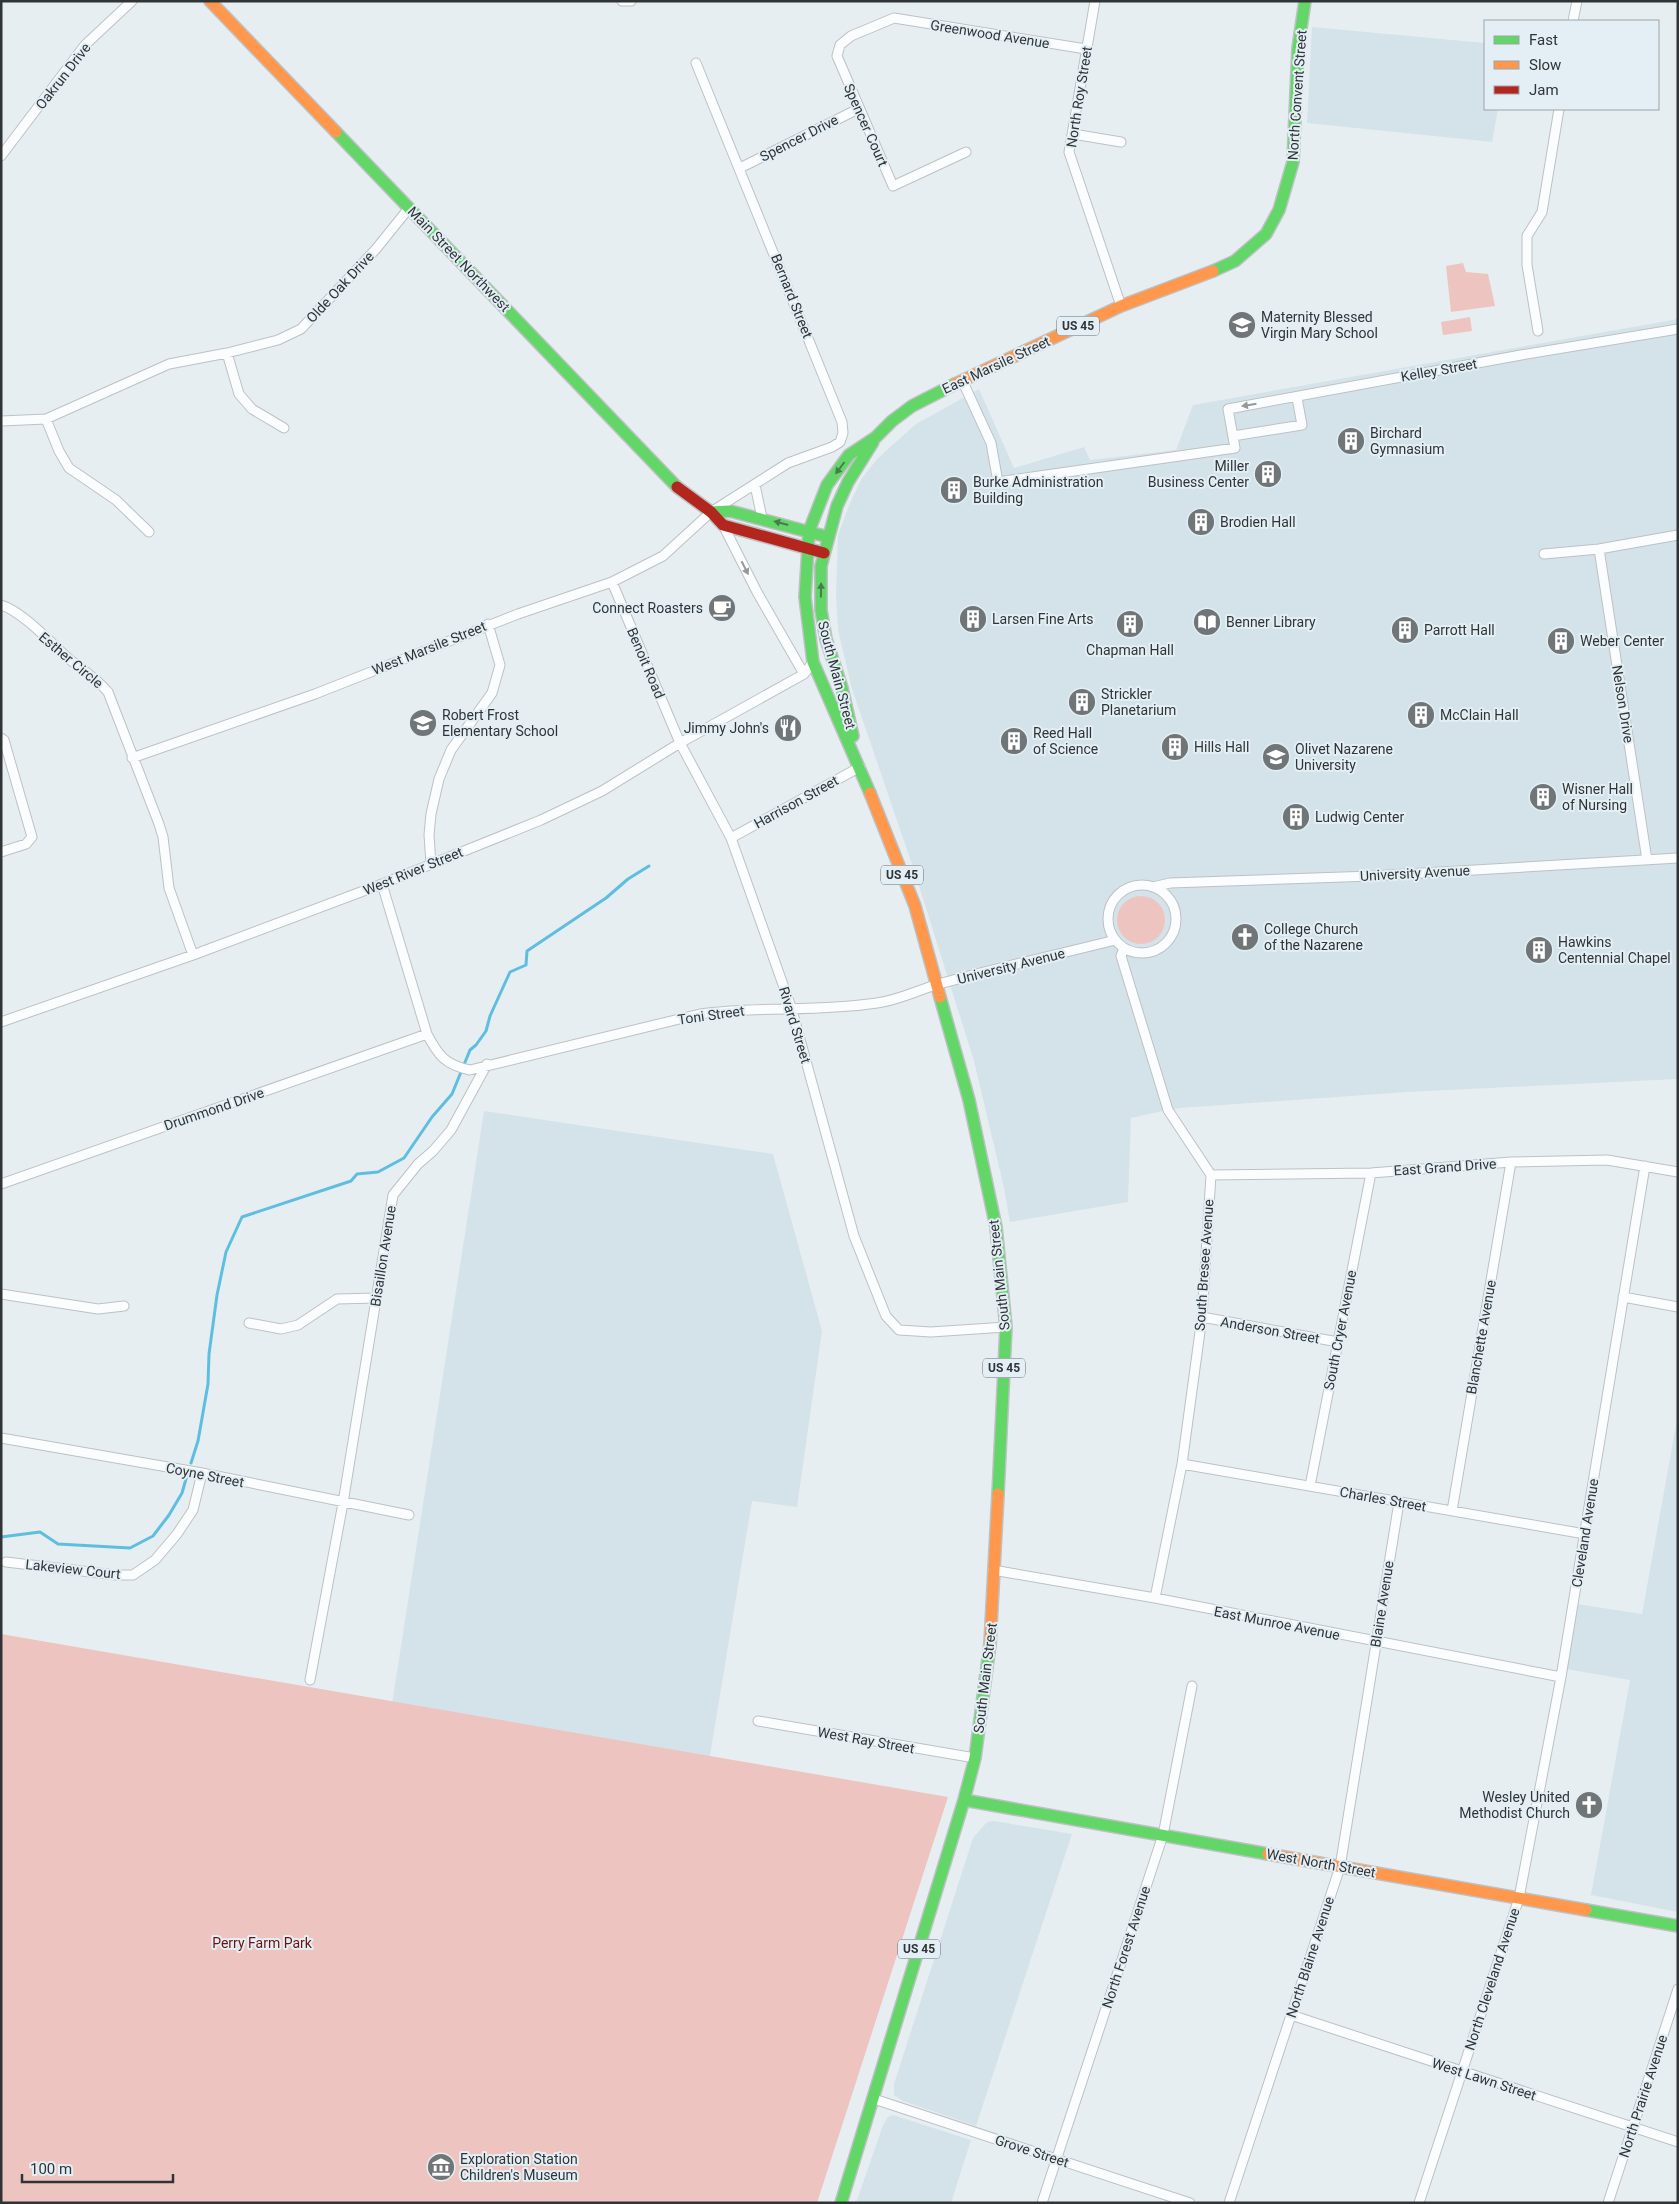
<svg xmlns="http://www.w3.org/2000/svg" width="1679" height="2204" font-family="Roboto,sans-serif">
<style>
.built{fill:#d4e3e9}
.green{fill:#eec4c0}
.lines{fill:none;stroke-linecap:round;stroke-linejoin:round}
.stream{stroke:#5ebedf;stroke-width:3}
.street-casing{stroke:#bdc1c4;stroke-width:11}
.fast-casing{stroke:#bdc1c4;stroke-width:14}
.slow-casing{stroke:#bdc1c4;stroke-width:14}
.jam-casing{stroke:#bdc1c4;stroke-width:14}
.street{stroke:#fbfcfd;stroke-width:9}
.fast{stroke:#63d668;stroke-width:11}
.slow{stroke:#ff974d;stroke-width:11}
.jam{stroke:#b3261e;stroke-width:11}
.oneway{fill:#96989a}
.oneway2{fill:#477d4d}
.labels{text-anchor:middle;stroke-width:4;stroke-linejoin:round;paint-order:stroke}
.shield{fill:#e3eff5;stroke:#666c70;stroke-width:1}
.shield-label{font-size:12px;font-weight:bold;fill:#303437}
.street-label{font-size:14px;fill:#303437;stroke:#e3eff5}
.poi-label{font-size:14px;fill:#303437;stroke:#e3eff5;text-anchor:start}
.park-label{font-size:14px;fill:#6c1012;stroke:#e3eff5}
</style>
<rect width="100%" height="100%" fill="#e7eef1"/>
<path class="built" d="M1312,27L1485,43V109H1498L1492,142L1307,123Z
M1678,319V1079L1407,1092L1181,1108L1163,1111L1131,1118L1128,1202L1010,1222L1004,1188L974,1061L915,873L852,689L838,630L836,594L838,535L850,503L862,478L878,458L916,424L979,389L1014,468L1084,447L1090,460L1176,450L1193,405Z
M484,1111L773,1154L822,1331L797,1507L752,1501L709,1762L392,1704Z
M1678,1414V1912L1591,1895L1630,1680L1566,1669L1577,1604L1642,1614Z
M994,1821L1072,1834L976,2126L903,2101L894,2095V2084L973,1838L987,1822Z
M893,2115L971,2140L951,2203H856L883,2125L888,2117Z"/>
<path class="green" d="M1463,263L1466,272L1488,274L1495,306L1451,312L1446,266Z
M1470,317L1472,331L1443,335L1441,322Z
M1117 920a24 24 0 1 1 48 0a24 24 0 1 1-48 0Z
M1,1634L948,1797L817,2203H1Z"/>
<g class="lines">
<path class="stream" d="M191,1463L198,1441L208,1384L209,1354L217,1295L226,1252L242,1217L351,1181L357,1174L378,1172L404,1158L432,1117L452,1094L470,1050L476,1045L486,1031L490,1016L510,972L526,965L527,951L606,898L628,879L649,866
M1,1537L40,1532L58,1544L130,1548L153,1536L169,1515L182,1493L188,1472"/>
<defs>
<path id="street" d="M622,1H631
M1095,1L1069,152L1121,306
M1573,21L1577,1
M1073,134L1121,142
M966,152L893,186L837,56L840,45L851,36L894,18L1086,49
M1,156L85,45L132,1
M740,168L858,109
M1538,331L1527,265V236L1542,212L1559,109
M227,353L239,394L252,409L284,428
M962,380L991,443L998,482L1235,448L1228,409L1521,355L1678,329
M46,419L59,451L69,468L116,500L149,532
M1,421L46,419L169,364L227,353L278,340L301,329L376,249L409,208
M1233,436L1302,425L1297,398
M755,485L762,518
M723,525L757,592L804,674
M1599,549L1647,860
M1544,554L1599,549L1678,535
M612,582L680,743L731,838L792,1010L854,1236L886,1316L899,1330L931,1332L1006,1327
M1,605C22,611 52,644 69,659C83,670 96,678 108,692L159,824L163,837L169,888L193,955
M1,738L4,740L32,837L26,844L1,852
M132,758L315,694L518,614L612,582L663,556L711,512L788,463L832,447L840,442L843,433L842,422L696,63
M731,838L860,767
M431,864L429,835L431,814L439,779L451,750L492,693L500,665L488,624
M382,884L427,1034C438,1055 445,1065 470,1070L700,1014C759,1006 818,1012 877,1003C899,1000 918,990 939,984C997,968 1056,955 1115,940
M1108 919a34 34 0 1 1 68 0a34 34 0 1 1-68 0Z
M1153,887L1170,883L1372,876L1678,858
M1124,948L1121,956L1168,1110L1211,1175L1202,1317L1182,1464L1155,1598
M1,1022L193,955L382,884L541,820L602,791L680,743L804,674L813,662
M1211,1175L1371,1173L1511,1162L1607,1160L1678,1172
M1,1184L427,1034
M1,1294L98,1309L124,1306
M1623,1297L1678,1307
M1202,1317L1338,1342
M249,1323L281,1329L298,1325L337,1299L376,1298
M1,1438L202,1473L409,1515
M1182,1464L1585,1534
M1310,1486L1371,1173
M1452,1511L1511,1162
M6,1562L116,1575H133L155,1560L177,1534L193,1510L202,1473
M993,1570L1155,1598L1561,1677
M310,1680L343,1503L393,1195L418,1164L433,1151L451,1130L487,1064
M758,1721L975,1758
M1291,2015L1678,2142
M874,2099L1190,2203
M1042,2203L1163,1835L1192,1686
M1229,2203L1340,1867L1399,1502
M1419,2203L1519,1898L1561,1677L1645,1166
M1608,2203L1678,1989"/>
<path id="fast" d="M336,132L677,487
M1213,271L1235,261L1266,234L1279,210L1293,162L1298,48L1305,1
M711,512L730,511L828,537
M853,736L842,688L826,639L821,610V566L837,506L848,482L873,442
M870,793L813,662L805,597L809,531L827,485L849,455L876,437L892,421L912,406L955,384
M940,997L969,1100L996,1227L1006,1327L998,1494
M964,1800L1268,1854
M1586,1910L1678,1926
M841,2203L964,1800L975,1758L990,1644"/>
<path id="slow" d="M210,1L336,132
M955,384L1121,306L1213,271
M870,793L915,906L940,997
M990,1644L998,1494
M1268,1854L1586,1910"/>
<path id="jam" d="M677,487L711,512L723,525L824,553"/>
</defs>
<use href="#street" class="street-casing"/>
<use href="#fast" class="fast-casing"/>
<use href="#slow" class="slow-casing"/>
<use href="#jam" class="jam-casing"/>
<use href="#street" class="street"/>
<use href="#fast" class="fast"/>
<use href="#slow" class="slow"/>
<use href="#jam" class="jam"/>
</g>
<defs><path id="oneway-solid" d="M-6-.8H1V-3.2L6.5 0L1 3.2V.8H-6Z" transform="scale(1.25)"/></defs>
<g class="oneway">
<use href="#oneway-solid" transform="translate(1249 405) rotate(171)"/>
<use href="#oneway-solid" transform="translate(745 568) rotate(63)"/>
</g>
<g class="oneway2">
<use href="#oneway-solid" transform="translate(840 468) rotate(127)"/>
<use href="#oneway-solid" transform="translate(781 523) rotate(-165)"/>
<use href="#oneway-solid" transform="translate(821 590) rotate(-89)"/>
</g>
<defs>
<symbol id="school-disc" viewBox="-11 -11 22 22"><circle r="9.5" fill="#707578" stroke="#e3eff5"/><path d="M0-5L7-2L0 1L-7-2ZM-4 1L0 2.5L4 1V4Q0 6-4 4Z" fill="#fff"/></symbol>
<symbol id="building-disc" viewBox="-11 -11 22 22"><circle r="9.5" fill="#707578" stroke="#e3eff5"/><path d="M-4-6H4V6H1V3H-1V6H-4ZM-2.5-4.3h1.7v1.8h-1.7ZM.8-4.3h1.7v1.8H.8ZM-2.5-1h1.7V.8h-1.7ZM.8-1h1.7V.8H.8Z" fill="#fff"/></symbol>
<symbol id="cafe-disc" viewBox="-11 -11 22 22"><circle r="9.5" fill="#707578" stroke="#e3eff5"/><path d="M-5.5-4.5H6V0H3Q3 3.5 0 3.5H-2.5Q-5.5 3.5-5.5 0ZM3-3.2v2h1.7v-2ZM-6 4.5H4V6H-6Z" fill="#fff"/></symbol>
<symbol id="library-disc" viewBox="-11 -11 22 22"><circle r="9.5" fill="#707578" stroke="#e3eff5"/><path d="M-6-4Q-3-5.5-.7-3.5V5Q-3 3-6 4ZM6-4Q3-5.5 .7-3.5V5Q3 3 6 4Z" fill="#fff"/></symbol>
<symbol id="restaurant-disc" viewBox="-11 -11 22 22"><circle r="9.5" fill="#707578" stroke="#e3eff5"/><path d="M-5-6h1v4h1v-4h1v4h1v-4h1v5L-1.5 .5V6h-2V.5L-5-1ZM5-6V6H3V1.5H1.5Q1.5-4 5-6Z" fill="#fff"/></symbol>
<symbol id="university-disc" viewBox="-11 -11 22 22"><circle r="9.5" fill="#707578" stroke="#e3eff5"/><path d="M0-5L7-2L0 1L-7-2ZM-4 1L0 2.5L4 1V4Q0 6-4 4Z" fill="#fff"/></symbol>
<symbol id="church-disc" viewBox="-11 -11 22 22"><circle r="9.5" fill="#707578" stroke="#e3eff5"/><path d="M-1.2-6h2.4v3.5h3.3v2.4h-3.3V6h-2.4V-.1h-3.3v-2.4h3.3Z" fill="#fff"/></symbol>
<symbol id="museum-disc" viewBox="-11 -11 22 22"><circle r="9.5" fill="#707578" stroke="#e3eff5"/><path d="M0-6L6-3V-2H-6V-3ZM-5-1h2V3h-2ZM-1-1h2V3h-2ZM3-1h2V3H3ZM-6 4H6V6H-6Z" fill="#fff"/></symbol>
</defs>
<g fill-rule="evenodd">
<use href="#school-disc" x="1226" y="309" width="32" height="32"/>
<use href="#building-disc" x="1335" y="425" width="32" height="32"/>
<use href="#building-disc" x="1252" y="458" width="32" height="32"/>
<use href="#building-disc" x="938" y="474" width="32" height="32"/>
<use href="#building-disc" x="1185" y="506" width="32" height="32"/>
<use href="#cafe-disc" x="706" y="592" width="32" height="32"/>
<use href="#building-disc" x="957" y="603" width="32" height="32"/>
<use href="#library-disc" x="1191" y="606" width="32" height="32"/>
<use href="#building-disc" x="1114" y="608" width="32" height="32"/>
<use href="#building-disc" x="1389" y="614" width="32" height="32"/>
<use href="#building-disc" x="1545" y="625" width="32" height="32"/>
<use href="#building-disc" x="1066" y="686" width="32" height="32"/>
<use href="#building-disc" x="1405" y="699" width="32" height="32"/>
<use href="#school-disc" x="407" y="707" width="32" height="32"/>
<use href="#restaurant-disc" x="772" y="712" width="32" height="32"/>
<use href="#building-disc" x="998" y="725" width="32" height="32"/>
<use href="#building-disc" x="1159" y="731" width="32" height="32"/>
<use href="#university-disc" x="1260" y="741" width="32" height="32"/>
<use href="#building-disc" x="1527" y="781" width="32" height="32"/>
<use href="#building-disc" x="1280" y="801" width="32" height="32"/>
<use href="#church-disc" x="1229" y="921" width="32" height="32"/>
<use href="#building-disc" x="1523" y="934" width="32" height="32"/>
<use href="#church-disc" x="1573" y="1789" width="32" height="32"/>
<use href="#museum-disc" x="425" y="2151" width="32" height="32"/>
</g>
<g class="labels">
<g class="shield">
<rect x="1057" y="316.5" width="42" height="19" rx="4"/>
<rect x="881" y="865.5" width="42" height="19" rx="4"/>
<rect x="983" y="1358.5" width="42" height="19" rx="4"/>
<rect x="898" y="1939.5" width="42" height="19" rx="4"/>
</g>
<g class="shield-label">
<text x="1078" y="330">US 45</text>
<text x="902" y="879">US 45</text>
<text x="1004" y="1372">US 45</text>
<text x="919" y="1953">US 45</text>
</g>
<g class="street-label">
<text transform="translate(990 34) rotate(9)" y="5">Greenwood Avenue</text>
<text transform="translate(63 76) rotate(-52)" y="5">Oakrun Drive</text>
<text transform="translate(1297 95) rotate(-86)" y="5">North Convent Street</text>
<text transform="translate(1079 97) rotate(-81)" y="5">North Roy Street</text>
<text transform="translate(866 125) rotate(66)" y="5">Spencer Court</text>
<text transform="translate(799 138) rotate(-27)" y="5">Spencer Drive</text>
<text transform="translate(459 259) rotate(46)" y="5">Main Street Northwest</text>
<text transform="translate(340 287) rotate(-47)" y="5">Olde Oak Drive</text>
<text transform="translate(792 296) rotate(68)" y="5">Bernard Street</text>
<text transform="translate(996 365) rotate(-25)" y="5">East Marsile Street</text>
<text transform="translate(1439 370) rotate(-10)" y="5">Kelley Street</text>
<text transform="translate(429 648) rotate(-22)" y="5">West Marsile Street</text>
<text transform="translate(71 660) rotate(40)" y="5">Esther Circle</text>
<text transform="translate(646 663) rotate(67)" y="5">Benoit Road</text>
<text transform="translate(837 675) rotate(75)" y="5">South Main Street</text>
<text transform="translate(1623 704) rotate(81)" y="5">Nelson Drive</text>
<text transform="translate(796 802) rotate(-29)" y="5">Harrison Street</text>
<text transform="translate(413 871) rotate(-22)" y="5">West River Street</text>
<text transform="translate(1415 873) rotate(-3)" y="5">University Avenue</text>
<text transform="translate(1011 966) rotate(-14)" y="5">University Avenue</text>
<text transform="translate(711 1015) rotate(-8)" y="5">Toni Street</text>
<text transform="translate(795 1025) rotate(73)" y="5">Rivard Street</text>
<text transform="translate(214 1109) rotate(-19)" y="5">Drummond Drive</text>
<text transform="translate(1445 1167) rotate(-4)" y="5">East Grand Drive</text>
<text transform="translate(383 1256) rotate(-81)" y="5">Bisaillon Avenue</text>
<text transform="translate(1204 1265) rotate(-86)" y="5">South Bresee Avenue</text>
<text transform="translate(999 1275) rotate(-96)" y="5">South Main Street</text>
<text transform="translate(1270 1330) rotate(10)" y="5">Anderson Street</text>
<text transform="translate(1340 1330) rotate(-79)" y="5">South Cryer Avenue</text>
<text transform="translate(1481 1337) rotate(-80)" y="5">Blanchette Avenue</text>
<text transform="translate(205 1475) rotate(11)" y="5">Coyne Street</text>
<text transform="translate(1383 1499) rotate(10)" y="5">Charles Street</text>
<text transform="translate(1585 1533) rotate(-81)" y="5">Cleveland Avenue</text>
<text transform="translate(73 1569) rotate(6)" y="5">Lakeview Court</text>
<text transform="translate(1382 1604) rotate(-81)" y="5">Blaine Avenue</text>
<text transform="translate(1277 1623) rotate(11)" y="5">East Munroe Avenue</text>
<text transform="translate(985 1678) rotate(-83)" y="5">South Main Street</text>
<text transform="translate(866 1740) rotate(10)" y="5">West Ray Street</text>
<text transform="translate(1321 1863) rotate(10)" y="5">West North Street</text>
<text transform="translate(1126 1947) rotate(-72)" y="5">North Forest Avenue</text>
<text transform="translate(1310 1957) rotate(-72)" y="5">North Blaine Avenue</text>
<text transform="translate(1492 1979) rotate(-72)" y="5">North Cleveland Avenue</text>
<text transform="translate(1484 2079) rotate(18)" y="5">West Lawn Street</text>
<text transform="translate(1643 2096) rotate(-72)" y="5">North Prairie Avenue</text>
<text transform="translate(1032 2151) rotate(18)" y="5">Grove Street</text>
</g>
<g class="poi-label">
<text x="1261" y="322">Maternity Blessed<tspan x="1261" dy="16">Virgin Mary School</tspan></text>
<text x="1370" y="438">Birchard<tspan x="1370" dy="16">Gymnasium</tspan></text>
<text x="1249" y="471" text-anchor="end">Miller<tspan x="1249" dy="16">Business Center</tspan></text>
<text x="973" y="487">Burke Administration<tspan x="973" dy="16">Building</tspan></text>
<text x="1220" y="527">Brodien Hall</text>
<text x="703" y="613" text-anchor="end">Connect Roasters</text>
<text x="992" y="624">Larsen Fine Arts</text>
<text x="1226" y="627">Benner Library</text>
<text x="1424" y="635">Parrott Hall</text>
<text x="1580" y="646">Weber Center</text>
<text x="1130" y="655" text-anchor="middle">Chapman Hall</text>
<text x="1101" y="699">Strickler<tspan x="1101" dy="16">Planetarium</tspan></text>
<text x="442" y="720">Robert Frost<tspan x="442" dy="16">Elementary School</tspan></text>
<text x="1440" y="720">McClain Hall</text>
<text x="769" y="733" text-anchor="end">Jimmy John's</text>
<text x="1033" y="738">Reed Hall<tspan x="1033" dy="16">of Science</tspan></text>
<text x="1194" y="752">Hills Hall</text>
<text x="1295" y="754">Olivet Nazarene<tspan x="1295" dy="16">University</tspan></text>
<text x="1562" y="794">Wisner Hall<tspan x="1562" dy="16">of Nursing</tspan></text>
<text x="1315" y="822">Ludwig Center</text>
<text x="1264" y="934">College Church<tspan x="1264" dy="16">of the Nazarene</tspan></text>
<text x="1558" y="947">Hawkins<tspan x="1558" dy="16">Centennial Chapel</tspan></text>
<text x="1570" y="1802" text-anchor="end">Wesley United<tspan x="1570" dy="16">Methodist Church</tspan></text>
<text x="460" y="2164">Exploration Station<tspan x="460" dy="16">Children's Museum</tspan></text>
</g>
<g class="park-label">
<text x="262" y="1948">Perry Farm Park</text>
</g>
</g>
<rect width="1679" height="2204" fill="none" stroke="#303437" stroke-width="5"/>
<rect x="1484" y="20" width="175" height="90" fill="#e3eff5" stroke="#9ba4a9"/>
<rect x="1494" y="36" width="25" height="8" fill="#63d668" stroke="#9ba4a9"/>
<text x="1529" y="45" font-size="15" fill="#303437">Fast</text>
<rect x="1494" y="61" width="25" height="8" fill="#ff974d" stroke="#9ba4a9"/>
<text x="1529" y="70" font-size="15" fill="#303437">Slow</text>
<rect x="1494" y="86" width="25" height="8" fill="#b3261e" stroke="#9ba4a9"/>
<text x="1529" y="95" font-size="15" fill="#303437">Jam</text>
<path d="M22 2174v8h151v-8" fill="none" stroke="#303437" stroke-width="2.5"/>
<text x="30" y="2174" font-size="15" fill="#303437" stroke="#e3eff5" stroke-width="4" paint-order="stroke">100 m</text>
</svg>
